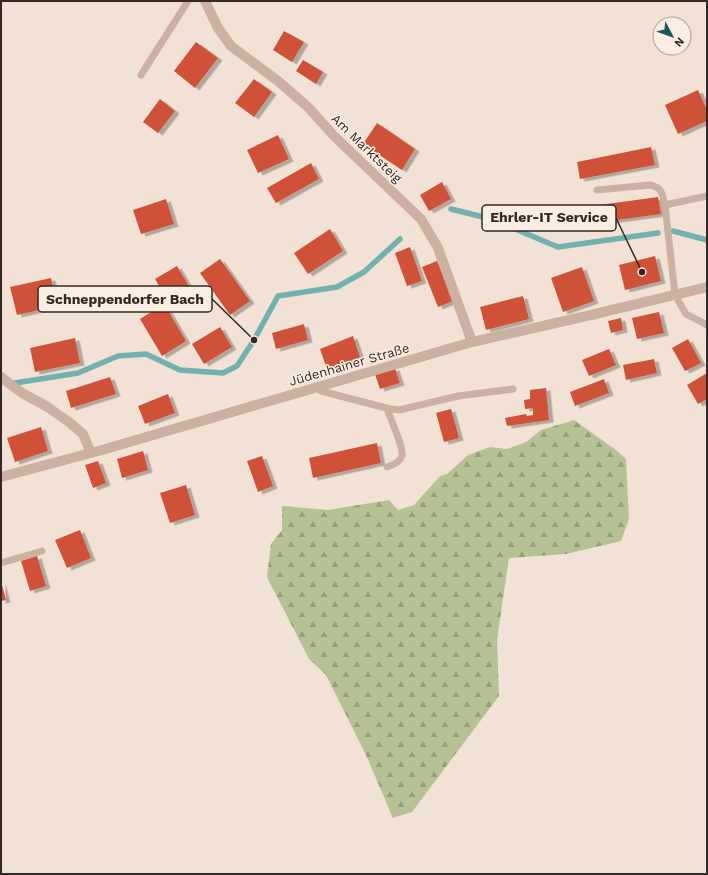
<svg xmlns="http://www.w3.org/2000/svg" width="708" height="875" font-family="'Work Sans',sans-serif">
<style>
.forest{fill:url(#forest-firs)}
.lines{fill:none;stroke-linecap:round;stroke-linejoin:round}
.stream{stroke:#73b1af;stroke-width:5.5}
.building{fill:#ce5138;filter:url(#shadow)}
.service{stroke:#cbb1a1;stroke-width:7}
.minor{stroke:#cbb1a1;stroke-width:10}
.labels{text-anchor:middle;stroke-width:3;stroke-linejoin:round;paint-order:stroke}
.street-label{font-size:13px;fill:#342824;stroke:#faede2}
.leader{fill:none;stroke:#342824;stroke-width:1.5}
.callout-dot{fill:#342824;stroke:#faede2;stroke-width:1.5}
.callout{fill:#faede2;stroke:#342824;stroke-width:1.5}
.callout-label{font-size:14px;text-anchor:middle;font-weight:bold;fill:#342824}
</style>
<defs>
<pattern id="forest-firs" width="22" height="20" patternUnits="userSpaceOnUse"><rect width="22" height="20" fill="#b6c295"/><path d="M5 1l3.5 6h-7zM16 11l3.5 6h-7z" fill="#959e79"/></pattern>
<filter id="shadow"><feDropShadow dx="4.5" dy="2.5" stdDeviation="0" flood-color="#0004"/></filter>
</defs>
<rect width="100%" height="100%" fill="#f2e2d6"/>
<path class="forest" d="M574,420L616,450L626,459L629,519L621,541L566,554L509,558L497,640L499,696L412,812L393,818L366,755L326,675L309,659L267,577L271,544L282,530V506L328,510L389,500L398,510L414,505L440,476L447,474L468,455L490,447L507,449L526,442L541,430Z"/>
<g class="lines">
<path class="stream" d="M451,209L491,219L558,247L658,233
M673,231L707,240
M15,383L78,373L118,356L146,354L180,370L223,373L237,366L254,340L278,296L337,287L364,272L400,239"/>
</g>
<path class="building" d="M284,31L304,42L292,62L273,50Z
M196,42L218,58L195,88L174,71Z
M303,60L323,72L316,84L296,71Z
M254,79L272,92L254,117L235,103Z
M698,90L707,110V121L678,134L665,105Z
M160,99L175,111L158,133L143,122Z
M377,123L415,149L402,170L363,144Z
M278,135L289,159L258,173L247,150Z
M651,147L655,165L580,179L577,162Z
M311,163L319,179L276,203L267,188Z
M442,182L451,199L429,211L420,195Z
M658,197L661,214L587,224L585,207Z
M166,199L174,224L141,234L133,210Z
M330,229L343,251L308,274L294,253Z
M410,247L422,281L407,286L395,253Z
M655,256L661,281L625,290L619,265Z
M220,259L250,301L230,315L200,273Z
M437,261L453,301L438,307L422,267Z
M177,266L190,288L168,301L155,279Z
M582,267L594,301L563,312L551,278Z
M51,278L57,306L17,315L10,287Z
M523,296L529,319L486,330L480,307Z
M164,304L186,341L162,356L140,319Z
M659,312L664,333L637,339L632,318Z
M621,318L623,330L611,333L608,321Z
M304,324L308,340L276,349L272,333Z
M220,327L232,347L204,364L192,344Z
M353,336L360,357L327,369L320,349Z
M75,338L80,363L35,372L30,348Z
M688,339L701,363L685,371L672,348Z
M609,349L616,365L589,376L582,360Z
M654,359L657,373L626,380L623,365Z
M395,368L400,383L380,389L375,374Z
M707,373V399L698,404L687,385Z
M110,377L116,394L71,408L66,391Z
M604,379L609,393L575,406L570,392Z
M546,388L549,420L507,426L505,418L526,414L527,416L533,415V408L525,409L524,400L530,399V390Z
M168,394L175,413L145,424L138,406Z
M451,409L459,438L444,442L436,413Z
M41,427L48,451L15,462L7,438Z
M377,443L381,463L313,478L309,458Z
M143,451L148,470L122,478L117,459Z
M262,456L273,486L258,492L247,461Z
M98,461L106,483L93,488L85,465Z
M186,485L195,515L170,523L160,493Z
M80,530L91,558L67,568L55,540Z
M37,556L46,586L30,591L21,561Z
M1,581L6,600L1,601Z"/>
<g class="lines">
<path class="service" d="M141,75L188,1
M597,190L650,185C663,188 662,194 665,205L675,295L686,314L707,325
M665,205L707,196
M316,388L321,391L390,409L399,410L458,396L513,389
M387,408C390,418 404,448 402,456C400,462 393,465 387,467
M1,563L42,551"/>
<path class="minor" d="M205,1L218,28L231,46L278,81L309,108L334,136L421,219L438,248L472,342
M1,377L22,393L46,406L69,422L83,434L91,453
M1,477L102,450L472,342L591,315L707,287"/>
</g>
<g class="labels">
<g class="street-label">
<text transform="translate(367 148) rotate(44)" y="5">Am Marktsteig</text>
<text transform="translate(349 364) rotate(-16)" y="5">Jüdenhainer Straße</text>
</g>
</g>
<path class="leader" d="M642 272L616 218M254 340L212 299"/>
<g class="callout-dot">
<circle cx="642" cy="272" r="4"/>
<circle cx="254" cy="340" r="4"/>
</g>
<g class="callout">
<rect x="482" y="205" width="134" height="26" rx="4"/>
<rect x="38" y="286" width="174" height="26" rx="4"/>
</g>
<g class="callout-label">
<text x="549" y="222">Ehrler-IT Service</text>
<text x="125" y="304">Schneppendorfer Bach</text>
</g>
<rect width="708" height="875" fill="none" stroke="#342824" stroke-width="4"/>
<g transform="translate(672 36) rotate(131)"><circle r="19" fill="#faede2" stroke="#ab9e96"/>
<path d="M0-3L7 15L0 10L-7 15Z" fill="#185857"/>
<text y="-6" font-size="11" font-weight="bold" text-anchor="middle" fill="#342824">N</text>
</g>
</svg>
